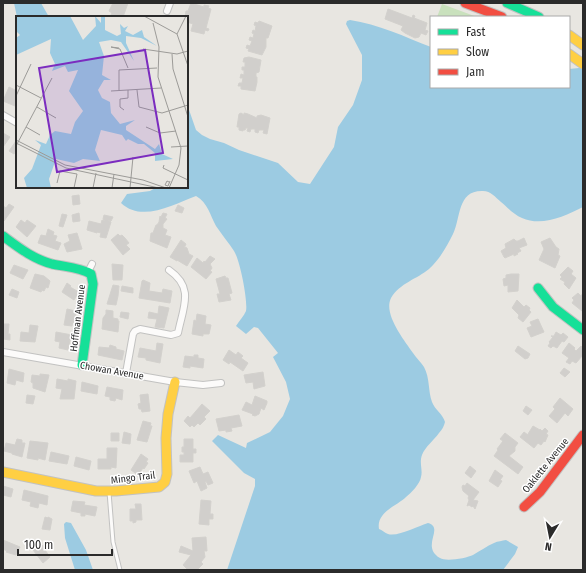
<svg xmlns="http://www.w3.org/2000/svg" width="586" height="573" font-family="'Fira Sans Condensed',sans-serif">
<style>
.green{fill:#c9e1bd}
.water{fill:#9ccbe2}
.building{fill:#d1cfcc;stroke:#d3d1cd}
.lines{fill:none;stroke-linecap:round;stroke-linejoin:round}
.lane-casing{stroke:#c2c2c1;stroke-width:5}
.street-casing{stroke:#c2c2c1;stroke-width:8}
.fast-casing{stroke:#c2c2c1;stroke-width:11}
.slow-casing{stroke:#c2c2c1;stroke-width:11}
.jam-casing{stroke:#c2c2c1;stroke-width:11}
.lane{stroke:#fcfbfa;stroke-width:3}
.street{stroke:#fcfbfa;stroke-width:6}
.fast{stroke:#16e098;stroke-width:9}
.slow{stroke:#ffcf43;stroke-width:9}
.jam{stroke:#f24e42;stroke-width:9}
.labels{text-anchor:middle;stroke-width:3;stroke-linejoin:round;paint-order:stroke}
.street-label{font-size:10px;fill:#2b2b2b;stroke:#fff}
.inset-road{fill:none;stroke:#9c9b98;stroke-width:1}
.view{fill:#7b2cbf;fill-opacity:0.15;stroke:#7b2cbf;stroke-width:2}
.inset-edge{fill:none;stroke:#2b2b2b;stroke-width:2}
</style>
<rect width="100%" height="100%" fill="#e8e6e1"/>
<path class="green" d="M442,4L477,17H437Z"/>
<path class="water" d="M14,3H41L49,17H17Z
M350,20C378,24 405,37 431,47V87H569V69L579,68L583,62V207C565,216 542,227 522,218C514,215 507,207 501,202C495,197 491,191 483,191C457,190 461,218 453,234C447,246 440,259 429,269C417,279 400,283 391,298C383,314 404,340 413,353C416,358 421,362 424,367C430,378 428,391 432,402C435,410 443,414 445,422C444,426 442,430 439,433C434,440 425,447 422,455C419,463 423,470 421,477C420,484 411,493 406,497C397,506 376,512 379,529C382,530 385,533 388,534C398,537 418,526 428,523C445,528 420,546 440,558C446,562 467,558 473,555C480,551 487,546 494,543C498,541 502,541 506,540L518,547L515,554L503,570H227L255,486V479L244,473L212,441L218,435L246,448L247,443L270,432L283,416L290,399L286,382L273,357L278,353L258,328L254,327L246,334L236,326C239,321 244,316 246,311C248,301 240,260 234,251C229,243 222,235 216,226C210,215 208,203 196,196C174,204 142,223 121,203L127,194L150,191L157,187H187V104L196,130L202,135L210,139L224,143L239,150L278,163L298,182L310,184L334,147L338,127L353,105L362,80V55L346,24L347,21Z
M66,522L71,523L86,550L93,570H75L65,538L64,524Z"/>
<path class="building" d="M113,3H128L123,17H113V16L111,15L112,13L109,11Z
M191,3L204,7V5L209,6L208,8L211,9L206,28L209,29L208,31L205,30L204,34L191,31L193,24L187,22V17H185L186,11H188Z
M388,9L412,18L413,15L415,16L414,18L427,23L425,30L428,31L426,35L421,33L419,37L415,38L405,33L401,30L403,26L385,19Z
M259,21L272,26L268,38H266V47L262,55L248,51L249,49L246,48L247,45L250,46L252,41L249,40L250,37L253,38L254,34L252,33L253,30L255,31L256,26L254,25L255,22L258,23Z
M249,57L261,60L259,72L256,73V77H257V82L255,91L241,89V86H238L239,83H242L243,78H240L241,74L244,75V70H242V67H245V62H243L244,58Z
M9,87L17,91V103L15,106L3,101Z
M241,113L244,115V113L248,114L257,118V116L261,115L270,118L267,134L263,133L264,130H259L258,133L255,132V129H251L250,132L247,131L248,128H246L245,130H243V131L239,130V127H237L239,114Z
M3,133L10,137L3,147Z
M16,141L17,142V153L15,152L14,154L9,151Z
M79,195L80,204L73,205L72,196Z
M9,204L14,207L4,221L3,206L6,208Z
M178,205L184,208L182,213L175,211Z
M79,213L80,221L73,222L72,215Z
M163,213L167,214L165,218L167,219L163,224V228L167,230L165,235L171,237L167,248L150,241L151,233H153L156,225H157L159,222L160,216L161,217Z
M62,214L67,215L63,227L59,226Z
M104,215L113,217L111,221L108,220L111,222L106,238L100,237L101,233L97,232V233L87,230L89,221L101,224L102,220L105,221L103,219Z
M21,220L25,223L27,220L36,226L27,237L16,227Z
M48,229L54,232L53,235L57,236L55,241L61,243L58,250L38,243L41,235L46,236Z
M77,233L82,249L67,252L64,244L70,241L68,235Z
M118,234L120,236L122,235L125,238L129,243L126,245L130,249L123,255L111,240Z
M524,238L527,245L519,248L521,251L517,253L518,254L514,256V254L505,258L504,257L501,251L506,248L505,244L514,239L516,241H518Z
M550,238L556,247L559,249L558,255L560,256L555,268L539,260L544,249L541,242Z
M181,240L186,244L184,248L185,247L187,248L189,254L193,256L187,266L177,260V261L170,257Z
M210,256L215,259L210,264L212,268L210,271L212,272L206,279L191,267L197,258L203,263L204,261L205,262Z
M112,264L123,265L122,280H113Z
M14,265L28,270L23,279L10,273Z
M568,267L573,271L571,274L576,278L569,289L564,284L565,282L560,279L562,277L560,275Z
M35,274L44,276L50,281L48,288L46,287L44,291L42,290L41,292L30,288Z
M511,274H519L518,291L508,292V285L504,286L503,279L506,278V275Z
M225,276L226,278H228L232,293L229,294L231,300L219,302L217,294H220L216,279Z
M143,280L150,283L149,291L162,293L163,289L172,291L170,303L139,298L142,281Z
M67,283L71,286L70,287L79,292L74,300L62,292Z
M113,285L119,286L118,296L116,305L107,304Z
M122,286L133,288V293L121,291Z
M12,289L19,292L17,298L9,295Z
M578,293L581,296L583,293V310L582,311L572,303L574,300L572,298Z
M517,300L524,307L526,305L530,308L529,310L531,312L523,322L518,318L519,315L512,308Z
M159,306L169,308L164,328L155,327L157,319L148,318L149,312L158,314Z
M67,309L76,311L74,323L73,322L72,326L64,325Z
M106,310L113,311V318L118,319V321H119L118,332L102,329L103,318L106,314Z
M121,312L129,313L128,319L120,317Z
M197,314L206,316L205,324L211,325L209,334H203V336L192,334L194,320L196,321Z
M538,319L544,332L531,337L527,328L532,326L530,322Z
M3,324H9L8,334H10V340L3,339Z
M30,325L38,326L35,342L20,341L21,332L29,333Z
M56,332L72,335L71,340H70L68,350L59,348L60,342L55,341Z
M556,332L561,335L563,333L568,337L564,342L562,341L557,348L553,346L551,348L548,346L550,343L549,342L553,337L551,336H554Z
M157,343L163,344L160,363L146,360V358L138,357L140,348L156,351Z
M569,343L575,348L574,349L576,351L581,346L583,348V355L576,363L572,361L570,364L566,362L569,358L562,353Z
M110,345L116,347V349L124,351L122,360L98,355L99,347L109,348Z
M518,346L530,354L528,358L525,359L515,351Z
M229,350L236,355L238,352L243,356L241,358L248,363L243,371L230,362L229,364L223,360Z
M194,355H198V358L204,359L203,368L190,366V368L183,367L185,356L194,357Z
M564,368L570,372L565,377L560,373Z
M9,369L24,373L23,382L16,380L15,385L7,383Z
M263,372L265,386L254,389L253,382L246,383L244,375Z
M40,374L49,375L45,392L33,388V383L31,382L32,375L40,376Z
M57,379L68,381V379L76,381L74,399H60L62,389L56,388Z
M82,382L98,386L97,394L81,391Z
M107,387L123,390L122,400L116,398L115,401L110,400V397L105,396Z
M148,394L150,411L142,412L141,409H139L138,404L141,403L140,395Z
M27,395L35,396L33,404L26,403Z
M255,396L267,401V403L264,410L261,408L259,414L255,416L252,415L253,414L242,410L246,402L252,405Z
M560,398L573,409L568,416L565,413L557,423L549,416L555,409L553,407Z
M202,404L210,411L204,417L206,419L200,425L198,423L194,427L192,425L190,427L184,421L188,416L190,418Z
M526,406L532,410L528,415L523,411Z
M239,415L242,426L231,428L232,431L226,432V430L219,431L216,419Z
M143,421L151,423L150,426H152L147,442L137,440Z
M533,426L540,430V429L542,431L545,428L548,431L546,434L548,435L545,442L544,441L541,445L538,443L534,448L520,437L524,432L528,435V434Z
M124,432L131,434L130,444L122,443Z
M111,433H119V441H111Z
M505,433L518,443L515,447V451L509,456L523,467L518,474L494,456L498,450L497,449L503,441L500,439Z
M17,439L22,440V443H25L22,457L12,454V453L4,451L6,443L15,445Z
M184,439H193V449H196V453H193V462H180V455H184V452H182V447H184Z
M30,441L48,443L45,460L38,458V460L27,458Z
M107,448H117L116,468L111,467V469H98V459H107Z
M51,452L69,456L67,464L49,461Z
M141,454L148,459L146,462L148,463L144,469L143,468L138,475L131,470Z
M76,457L91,461L89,470L74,466Z
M470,466L476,471L471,478L465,473Z
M200,467L203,474L208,472L213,483L208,485L206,481L205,482L207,488L201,491L197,481L194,483L189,471Z
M495,470L503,476L500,480L502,481L498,487L489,481Z
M467,483L479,492L473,500L478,501L475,509L473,506L472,507L469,505L467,506L469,500L468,498L469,496L463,491L462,487L463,485L465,486Z
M3,486L13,489L11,497L3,495Z
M24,490L48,496L47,505L39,503L38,508L30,506L31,502L22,500Z
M201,500L211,501L210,514H213V519H209V525L199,524Z
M73,501L85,502L84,505L97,507L95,516L85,514V516H81V513L71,511Z
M135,504H141L142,520H136V522L133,523V521H130V509H136Z
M45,517L48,518V517L52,519L50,530L42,529Z
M206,537L207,551H204L205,557L201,562L203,564L197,570H188L183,565L191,555L179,552L181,546L193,551L192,538Z
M3,540L20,547L16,555L6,552L7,551L3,549Z
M37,540L42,546L44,545L47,548L45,550L50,557L43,563L30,546Z"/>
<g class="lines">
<defs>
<path id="lane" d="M109,492L113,542L120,570"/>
<path id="street" d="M167,11L170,3
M3,115L17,123
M88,272L92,264
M3,352L175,382L203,385L221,383
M126,373L133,334L135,331L140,329L171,335L178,333C183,307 195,288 169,270"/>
<path id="fast" d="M507,3L539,17
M3,236C18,247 33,259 52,264C65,267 79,267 91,274L93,284L82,365
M538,288L553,307L583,330"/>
<path id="slow" d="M569,35L583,45
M569,54L583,64
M3,472L96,491H116L159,487L165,482L167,474L166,438L168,414L175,382"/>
<path id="jam" d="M465,3L502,17
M524,507L540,492L583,435"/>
</defs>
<use href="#lane" class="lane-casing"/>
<use href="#street" class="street-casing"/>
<use href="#fast" class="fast-casing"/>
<use href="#slow" class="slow-casing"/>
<use href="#jam" class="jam-casing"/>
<use href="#lane" class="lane"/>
<use href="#street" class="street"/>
<use href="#fast" class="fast"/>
<use href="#slow" class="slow"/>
<use href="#jam" class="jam"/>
</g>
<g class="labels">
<g class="street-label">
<text transform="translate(77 318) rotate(-83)" y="4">Hoffman Avenue</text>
<text transform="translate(112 370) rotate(10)" y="4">Chowan Avenue</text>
<text transform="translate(545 465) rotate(-51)" y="4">Oaklette Avenue</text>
<text transform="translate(133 477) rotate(-7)" y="4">Mingo Trail</text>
</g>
</g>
<g transform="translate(16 16)">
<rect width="172" height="172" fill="#e8e6e1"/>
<path d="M0,0H54L67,24L80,10L79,0L85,7V0H89V14L101,20L105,18L104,8L108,12L112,10L109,15L117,19L126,14L128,21L141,30L125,22L110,20V27L118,45L105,26L95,24L83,26L88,40L86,59L95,64H88L82,74L86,82L94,86L95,97L104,108L119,104L110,110V114L139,133L143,128L146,138L157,143L139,145V137L128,128H122L112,123L110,125L106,119L85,114L79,134L84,145L67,143L58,147L40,143L33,163L35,172H11L8,162L16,153L25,129L19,124L30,128L34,119L39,115L55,118L59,106L67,95L53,75L62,54L52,56L49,50L36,55L39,48L34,37L35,23L0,39V22L4,19L0,15Z" fill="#9ccbe2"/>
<path class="inset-road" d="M128,0L161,18L172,50M137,7L143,31L142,61L165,132L163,149L153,172M161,18L170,0M103,32L95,31L104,33L112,52M127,33L161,38L172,35M156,38L157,53L172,101M0,69L25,82M103,74V54L141,52M121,74L123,91L146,97L172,89M95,75L145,72M0,80L15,48M21,91L40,102M108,94L104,91V83L112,82V74M10,111L24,119M130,111L144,117L160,115M0,124L49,149L127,164L150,172M0,127L50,152L143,172M0,130L36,62M155,131L172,130M148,149L147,152L172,164M153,166L151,165L149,169L152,170L154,165M41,167L44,155L61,158M58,172L61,158M77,172L80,157M96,172L98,158M114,172L117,141"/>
<path class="view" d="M129,34L147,137L41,156L23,52Z"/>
<rect width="172" height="172" class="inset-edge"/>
</g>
<rect width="586" height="573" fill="none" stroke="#2b2b2b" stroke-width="8"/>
<rect x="430" y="16" width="140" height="72" fill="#ffffff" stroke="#aaaaaa"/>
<rect x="438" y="29" width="20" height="6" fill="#16e098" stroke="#aaaaaa"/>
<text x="466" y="36" font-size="12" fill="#2b2b2b">Fast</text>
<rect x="438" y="49" width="20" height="6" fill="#ffcf43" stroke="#aaaaaa"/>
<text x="466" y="56" font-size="12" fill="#2b2b2b">Slow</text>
<rect x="438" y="69" width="20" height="6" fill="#f24e42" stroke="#aaaaaa"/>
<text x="466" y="76" font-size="12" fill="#2b2b2b">Jam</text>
<g transform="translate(550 537) rotate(190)" stroke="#ffffff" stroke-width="3" paint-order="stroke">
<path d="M0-3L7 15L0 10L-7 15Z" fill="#2b2b2b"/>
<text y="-6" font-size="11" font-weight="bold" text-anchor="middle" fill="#2b2b2b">N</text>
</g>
<path d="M18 549v6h94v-6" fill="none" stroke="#2b2b2b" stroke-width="2"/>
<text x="24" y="549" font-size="12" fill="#2b2b2b" stroke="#ffffff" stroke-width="3" paint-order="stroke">100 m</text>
</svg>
